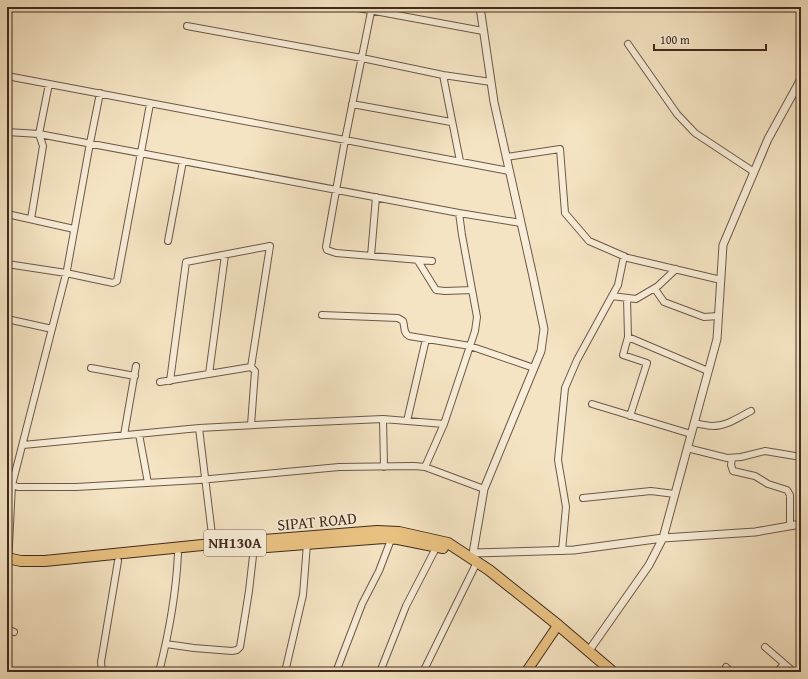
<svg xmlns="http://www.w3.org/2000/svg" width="808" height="679" font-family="'Gentium Book Plus',serif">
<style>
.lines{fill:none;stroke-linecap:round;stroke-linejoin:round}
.minor-casing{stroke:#6d5847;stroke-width:8}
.tertiary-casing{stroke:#6d5847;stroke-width:9}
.primary-casing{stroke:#402a1e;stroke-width:11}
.trunk-casing{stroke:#402a1e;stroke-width:12}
.minor{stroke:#f8edd8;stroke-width:6}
.tertiary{stroke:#f8edd8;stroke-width:7}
.primary{stroke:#eac282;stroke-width:9}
.trunk{stroke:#eac282;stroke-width:10}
.labels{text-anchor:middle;stroke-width:3;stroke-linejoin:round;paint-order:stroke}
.shield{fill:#f8edd8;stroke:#776456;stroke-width:1}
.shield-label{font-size:15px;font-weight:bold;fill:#402a1e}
.street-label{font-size:16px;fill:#402a1e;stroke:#f8edd8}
</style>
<rect width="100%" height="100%" fill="#f5e4c3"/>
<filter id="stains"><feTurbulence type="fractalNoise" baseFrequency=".005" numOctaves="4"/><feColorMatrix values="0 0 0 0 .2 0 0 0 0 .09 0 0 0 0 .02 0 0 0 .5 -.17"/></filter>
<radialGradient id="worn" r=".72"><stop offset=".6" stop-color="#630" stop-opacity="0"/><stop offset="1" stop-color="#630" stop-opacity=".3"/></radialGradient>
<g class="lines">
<defs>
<path id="minor" d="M353,7L483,31
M372,7L345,140L326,247L327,250L336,253L432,261
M187,26L362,58L443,75L491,82
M628,44L677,114L695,133L754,172
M443,75L460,161
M7,76L509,171
M352,104L451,122
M7,132L39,134L459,213L521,223
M506,157L560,149L565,213L589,241L628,258L721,280
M7,214L74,229
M31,219L43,146L39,134L49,84
M168,241L183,161
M371,256L376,197
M418,261L436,290L445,291L472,290
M7,264L66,273L113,283L117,281L150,104
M655,289L664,302L704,317L718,316
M612,296L636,299L658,286L676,269
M627,298L628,337L708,371
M322,315L398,318L403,321C405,327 403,333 409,336L470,346L534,368
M7,319L52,329
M628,337L623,355L647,363L630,416
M91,368L135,376
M209,374L225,255
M160,382L251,367L270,246L186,262L170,381
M592,404L691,434
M383,419L384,467
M407,421L426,339
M694,423C700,424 707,426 713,426C727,426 739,417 751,411
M251,425L255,371L251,367
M199,428L214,551
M139,434L148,483
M124,435L136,366
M23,445L199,428L293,423L383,419L444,424
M687,448L727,458L741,457L765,451L801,457
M732,458L731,465L733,471L755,476L768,484L787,490L790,495V526
M425,467L444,424L475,331L477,317L462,235L459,213
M7,483L18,487H76L199,480L339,467L414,466L425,467L484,489
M583,498L651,491L675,494
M562,551L566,507L558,460L565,388L577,360L618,285L624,256
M8,565L12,485L67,270L90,143L100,93
M7,629L14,632
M166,644L194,648L232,651L237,650L240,647L249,591L254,547
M765,647L794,672
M726,667L731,672
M102,672L101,662L118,561
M159,672C169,633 176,594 178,554
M285,672L303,595L307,544
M336,672L362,604L379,571L392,537
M380,672L406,606L438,544
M423,672L477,562
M777,672L784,664
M800,672L801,670"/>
<path id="tertiary" d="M473,553L574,550L663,538L755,532L801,524
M472,559L484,489L541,351L544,329L532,272L494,102L480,7
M588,652L649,565L663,538L717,339L723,245L768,139L801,79"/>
<path id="primary" d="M526,672L558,625"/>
<path id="trunk" d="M267,547L384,538L398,539L443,548
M7,558L21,561H45L212,544L377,531L399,532L448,543L489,570L558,625L613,672"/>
</defs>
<use href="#minor" class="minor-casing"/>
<use href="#tertiary" class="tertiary-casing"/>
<use href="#primary" class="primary-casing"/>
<use href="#trunk" class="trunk-casing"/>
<use href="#minor" class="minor"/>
<use href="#tertiary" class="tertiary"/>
<use href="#primary" class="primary"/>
<use href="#trunk" class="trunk"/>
</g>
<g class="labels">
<rect class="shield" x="204" y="530" width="62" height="26" rx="3"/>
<g class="shield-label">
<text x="235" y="548">NH130A</text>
</g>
<g class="street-label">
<text transform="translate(317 521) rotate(-5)" y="6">SIPAT ROAD</text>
</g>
</g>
<rect width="808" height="679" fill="none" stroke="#f5e4c3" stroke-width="24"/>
<rect x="8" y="8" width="792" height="663" fill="none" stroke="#402a1e" stroke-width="2"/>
<rect x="12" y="12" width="784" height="655" fill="none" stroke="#402a1e"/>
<path d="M654 44v6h112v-6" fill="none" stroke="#402a1e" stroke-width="2"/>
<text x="660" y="44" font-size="12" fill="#402a1e" stroke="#f8edd8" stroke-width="3" paint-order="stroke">100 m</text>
<rect width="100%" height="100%" filter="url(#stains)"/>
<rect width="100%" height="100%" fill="url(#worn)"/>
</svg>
